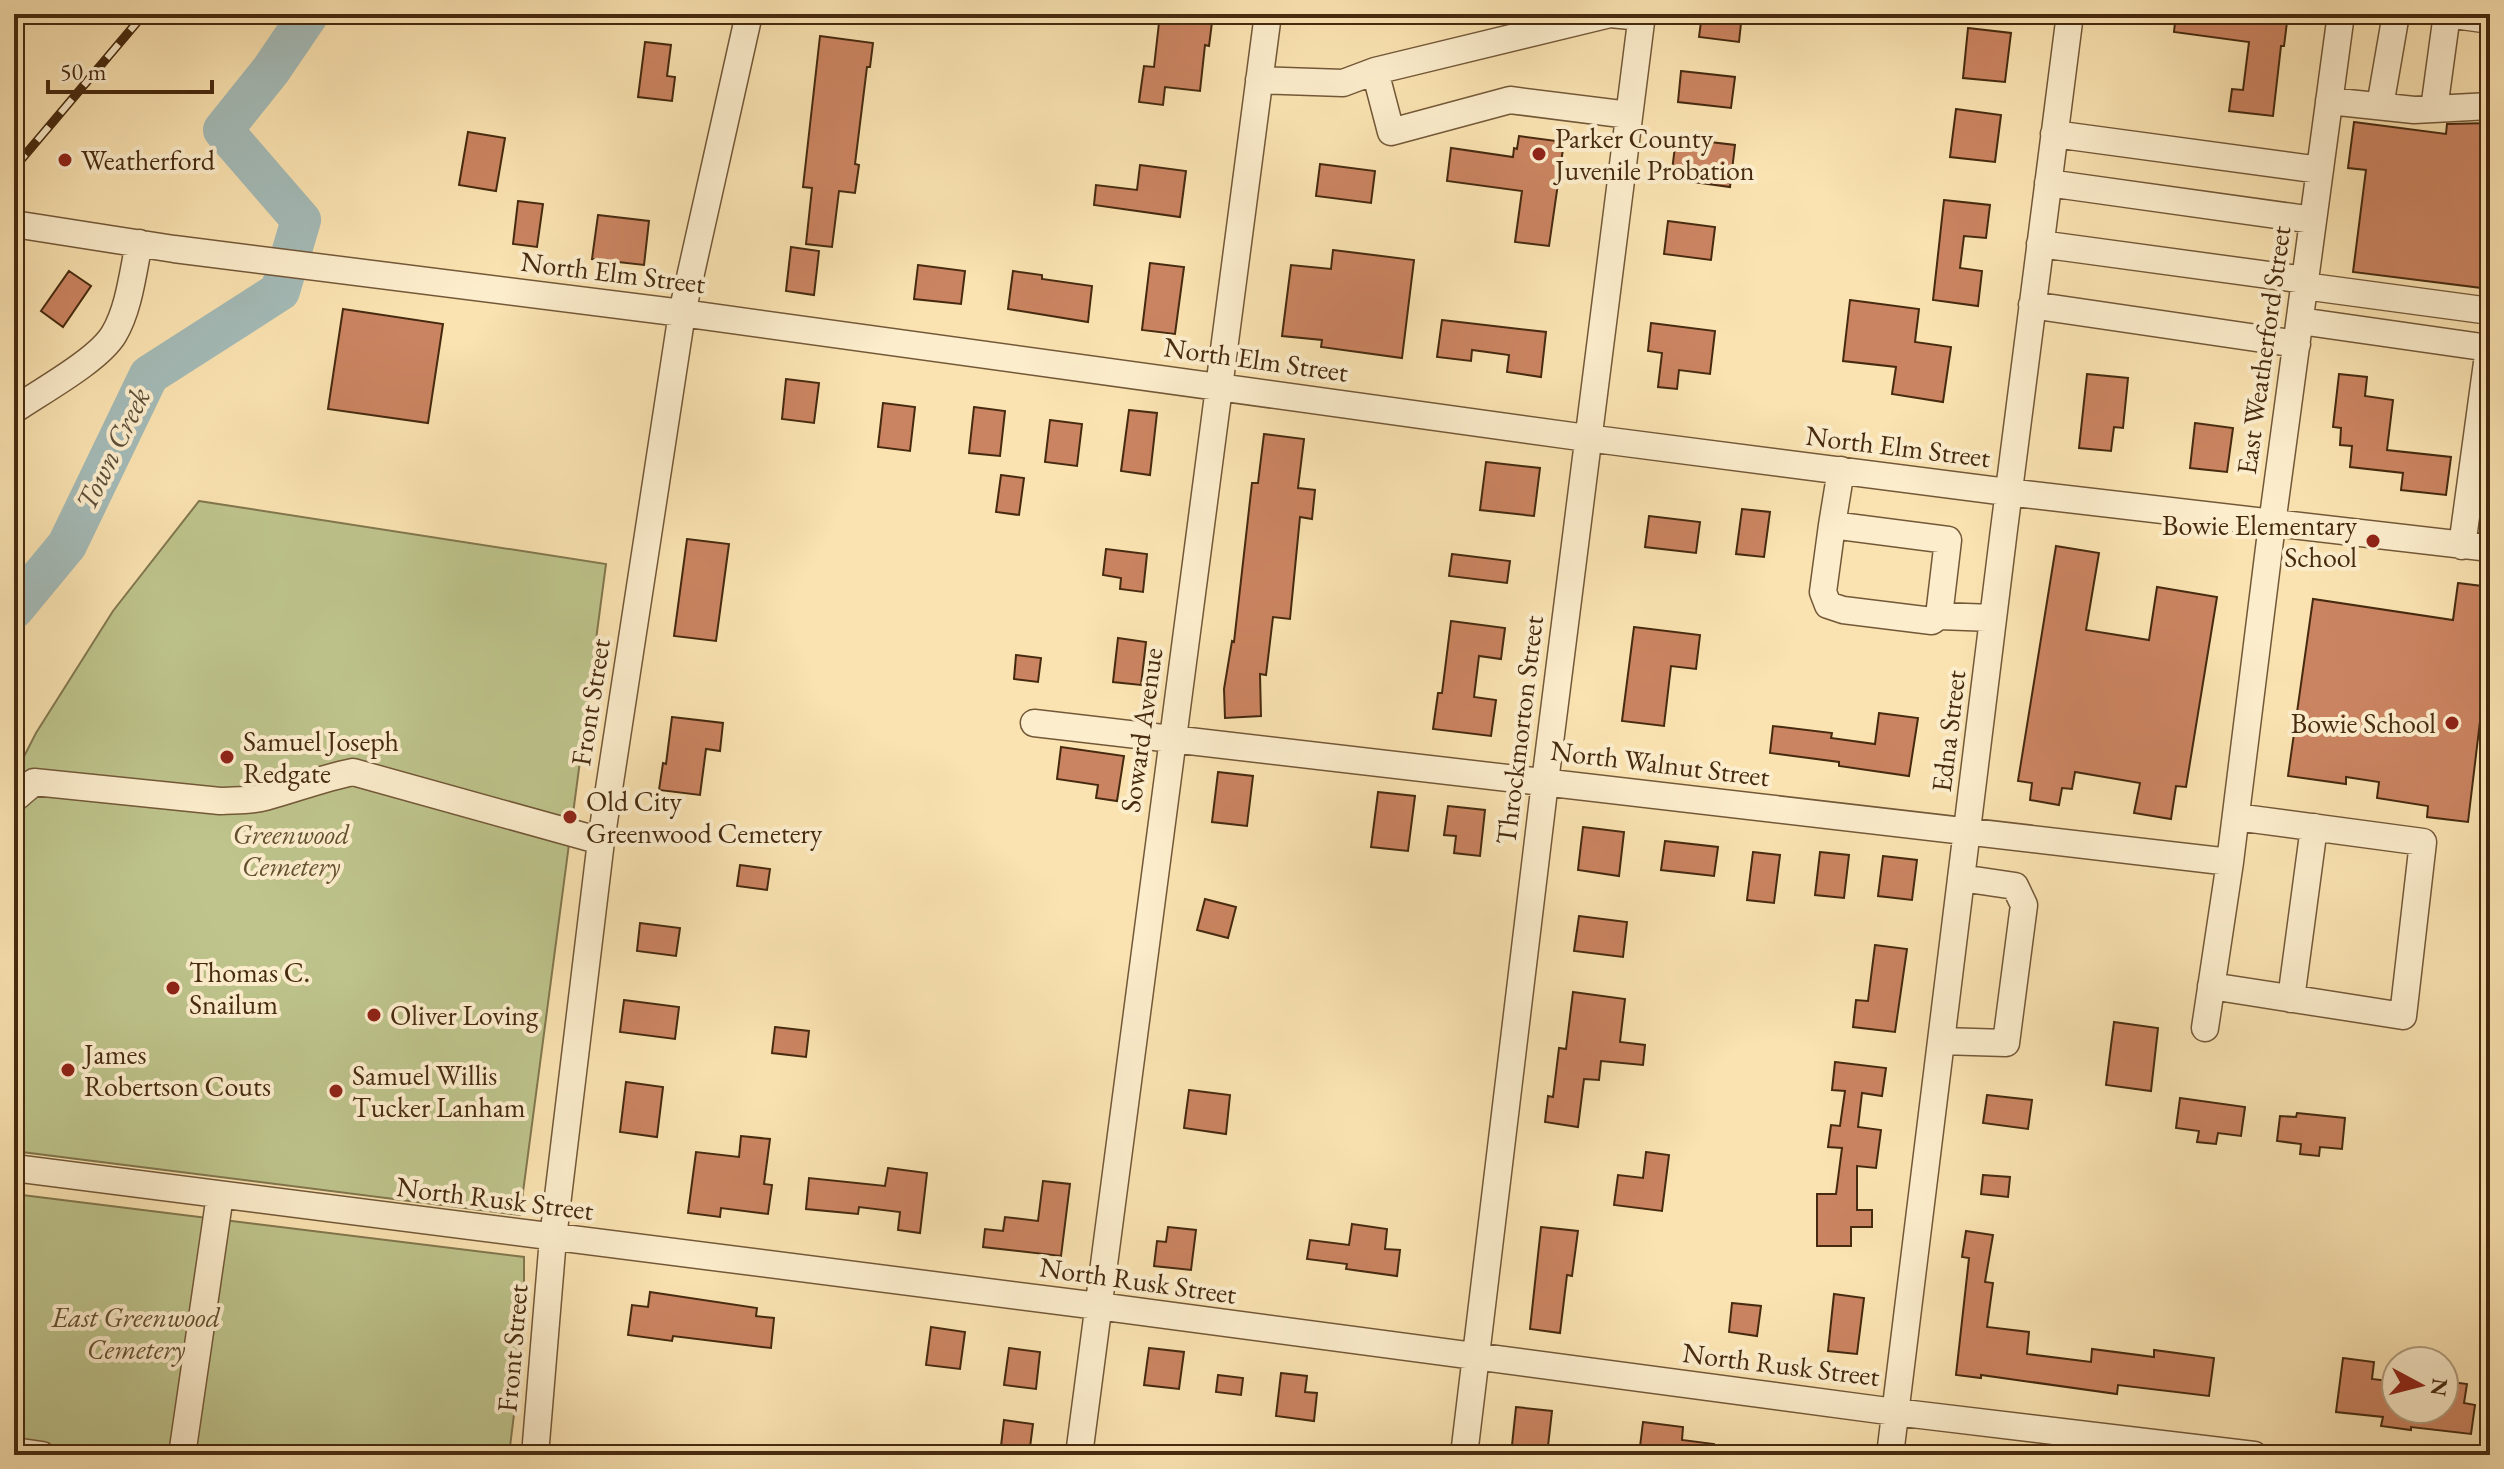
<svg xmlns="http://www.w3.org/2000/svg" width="2504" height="1469" font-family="'EB Garamond',serif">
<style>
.green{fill:#bec48c;stroke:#82774e;stroke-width:2}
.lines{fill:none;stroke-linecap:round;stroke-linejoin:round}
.river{stroke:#a4bbb8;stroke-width:40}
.building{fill:#cb8461;stroke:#462a0f;stroke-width:2}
.minor-casing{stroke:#735838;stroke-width:29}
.minor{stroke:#fcedcc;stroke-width:26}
.rail-casing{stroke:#462a0f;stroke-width:9}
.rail{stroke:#fcedcc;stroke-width:6;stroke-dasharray:18;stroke-linecap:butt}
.poi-dot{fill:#8f2418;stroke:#fcedcc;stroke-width:3}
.labels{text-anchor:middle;stroke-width:8;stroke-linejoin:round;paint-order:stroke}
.poi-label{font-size:28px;fill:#462a0f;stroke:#fcedcc;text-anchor:start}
.street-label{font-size:28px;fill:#462a0f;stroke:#fcedcc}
.park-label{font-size:28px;font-style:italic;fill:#64502e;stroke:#fcedcc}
.water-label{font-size:30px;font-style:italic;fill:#5e4e39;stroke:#fcedcc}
</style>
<rect width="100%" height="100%" fill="#fae3b1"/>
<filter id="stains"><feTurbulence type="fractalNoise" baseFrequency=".0025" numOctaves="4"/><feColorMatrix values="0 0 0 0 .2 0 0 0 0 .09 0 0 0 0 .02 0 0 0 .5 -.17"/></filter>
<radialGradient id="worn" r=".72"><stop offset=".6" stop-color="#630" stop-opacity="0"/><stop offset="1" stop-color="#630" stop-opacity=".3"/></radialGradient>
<path class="green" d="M199,501L606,564L520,1215L14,1151V776L36,733L113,611Z
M14,1194L524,1257V1333L509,1455H14Z"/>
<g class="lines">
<path class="river" d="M14,609L67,545L149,375L280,291L301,220L223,130L271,70L309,14"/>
</g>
<path class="building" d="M1160,14H1213L1209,46L1205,45L1200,91L1165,87L1163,105L1139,102L1144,66L1154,67Z
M1702,14H1742L1739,42L1699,37Z
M2176,14H2288L2284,46H2281L2273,116L2229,111L2232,89L2243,90L2249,42L2174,32Z
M1968,28L2011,33L2005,82L1963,78Z
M820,36L873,43L870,67H867L855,164L859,165L855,193L839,191L832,247L806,244L812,188L803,187Z
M645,42L671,45L667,76L675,77L672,101L638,97Z
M1681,71L1735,77L1731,108L1678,102Z
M1956,109L2001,115L1995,162L1950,157Z
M2354,122L2446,134L2447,124L2490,123V289L2353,272L2366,170L2348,168Z
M468,132L505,138L496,191L459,185Z
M1519,136L1564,142L1549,246L1515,242L1522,191L1447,181L1451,148L1513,157L1514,148L1517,149Z
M1676,138L1735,145L1730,187L1671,179Z
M1320,164L1375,171L1371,203L1316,196Z
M1140,165L1186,171L1180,217L1094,205L1096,185L1137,190Z
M1944,200L1990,205L1986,238L1964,236L1960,268L1982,271L1978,306L1933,300Z
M518,201L543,204L537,247L513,244Z
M598,215L649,221L644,265L592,259Z
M1668,221L1715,227L1711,260L1664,254Z
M791,247L819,251L814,295L786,291Z
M1333,250L1414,260L1402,358L1321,347L1322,340L1282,336L1291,265L1331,269Z
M1150,263L1184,267L1175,334L1142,330Z
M918,265L965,271L961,304L914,299Z
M69,271L91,286L63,327L41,311Z
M1013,271L1042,275V279L1092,286L1088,322L1008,309Z
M1850,300L1919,309L1915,342L1951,347L1943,402L1892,394L1896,367L1843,361Z
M343,309L443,324L428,423L328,409Z
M1442,320L1546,332L1541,377L1507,372L1509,355L1472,350L1471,361L1437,357Z
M1651,323L1715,331L1710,374L1679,370L1677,389L1658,387L1662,353L1648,351Z
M2087,374L2128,378L2123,428L2114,427L2111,451L2079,448Z
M2339,374L2367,377L2365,396L2393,400L2387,450L2451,457L2446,495L2401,490L2403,473L2350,467L2352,446L2340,445L2341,428L2333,427Z
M786,379L819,383L814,423L782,419Z
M883,403L915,407L910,451L878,447Z
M974,407L1005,411L1000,456L969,453Z
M1129,410L1157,413L1150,475L1121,471Z
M1050,420L1082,424L1077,466L1045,462Z
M2195,423L2233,428L2227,472L2190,468Z
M1264,434L1304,439L1298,488L1315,490L1312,519L1300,517L1290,619L1273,617L1266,675L1260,674L1261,716L1225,718L1224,689L1232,641L1234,642L1252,483H1258Z
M1486,462L1540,468L1534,516L1480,510Z
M1001,475L1024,478L1019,515L996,512Z
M1742,509L1770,512L1764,557L1736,554Z
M1649,516L1700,522L1696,553L1645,547Z
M687,539L729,544L716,641L674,636Z
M2056,546L2099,553L2086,630L2149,640L2157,587L2217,597L2186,787L2176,786L2171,819L2134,813L2140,783L2075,772L2072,789L2062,788L2059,805L2030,800L2032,783L2018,781Z
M1106,549L1147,554L1143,592L1120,589L1121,578L1103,575Z
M1452,554L1510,561L1507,583L1449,576Z
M2458,583L2490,587V654L2486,685L2490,686V714L2481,713L2468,822L2427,817L2428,806L2377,798L2379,782L2346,777V784L2288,776L2313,599L2453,620Z
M1451,621L1505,628L1501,659L1479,656L1474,697L1496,700L1491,736L1433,729L1438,693H1442Z
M1634,627L1700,635L1696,669L1671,666L1664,726L1622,721Z
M1118,638L1146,642L1141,685L1113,682Z
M1016,655L1041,658L1038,682L1014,679Z
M1879,713L1918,718L1909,776L1839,766V762L1770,753L1773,726L1832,733L1831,738L1875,744Z
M672,717L723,723L720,751L706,749L700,795L659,790L663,763L666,764Z
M1061,747L1124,756L1117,801L1096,798L1098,785L1057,779Z
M1218,772L1253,776L1247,826L1212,822Z
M1378,792L1415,796L1408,851L1371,847Z
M1448,806L1485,810L1480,856L1454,853L1456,836L1444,835Z
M1583,827L1624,832L1619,876L1578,870Z
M1665,841L1718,847L1714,876L1661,870Z
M1753,852L1780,855L1774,903L1747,900Z
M1820,852L1849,855L1844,898L1815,895Z
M1883,856L1917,860L1912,900L1878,896Z
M740,865L770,869L767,890L737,886Z
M1205,899L1236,907L1228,938L1197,930Z
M1579,916L1627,922L1623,957L1574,951Z
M640,923L680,928L676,956L637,951Z
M1875,945L1907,949L1895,1032L1853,1027L1856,1000L1868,1001Z
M1573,992L1625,999L1620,1042L1645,1045L1643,1065L1601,1061L1599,1080L1584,1079L1578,1127L1545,1122L1548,1096L1553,1097L1559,1048L1566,1049Z
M624,1000L679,1007L675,1039L620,1032Z
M2114,1022L2158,1028L2151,1091L2106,1085Z
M775,1027L809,1031L806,1057L772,1053Z
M1835,1062L1886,1068L1882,1096L1862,1093L1858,1127L1881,1130L1876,1168L1857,1166V1210H1872V1227H1851V1246H1817V1194H1836L1842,1148L1828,1147L1831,1125L1840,1126L1845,1091L1832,1090Z
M626,1082L663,1087L657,1137L620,1132Z
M1189,1090L1230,1095L1226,1134L1184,1128Z
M1987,1095L2032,1100L2028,1129L1983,1123Z
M2180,1098L2245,1107L2241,1136L2218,1133L2216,1144L2197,1142L2199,1131L2176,1128Z
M2297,1113L2345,1118L2342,1149L2320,1147L2319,1156L2300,1154L2301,1144L2277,1141L2280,1116L2296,1117Z
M741,1136L770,1139L764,1184L772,1185L768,1214L721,1208L720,1217L688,1213L696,1152L739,1157Z
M1646,1152L1669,1155L1662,1211L1614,1205L1618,1175L1643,1178Z
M888,1168L927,1173L920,1233L898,1230L900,1212L859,1207L858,1214L806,1209L809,1178L885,1186Z
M1983,1175L2010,1177L2008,1197L1981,1194Z
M1043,1181L1070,1184L1061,1256L983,1247L985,1229L1003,1231L1005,1217L1038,1221Z
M1352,1224L1387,1229L1385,1249L1400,1250L1397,1276L1346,1269L1347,1264L1307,1259L1310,1240L1349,1245Z
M1168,1227L1196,1230L1191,1270L1154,1266L1157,1241L1166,1242Z
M1541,1227L1578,1231L1572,1276L1567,1275L1560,1333L1530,1329Z
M1966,1231L1993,1235L1985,1282L1993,1283L1987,1327L2029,1332L2027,1354L2091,1362L2092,1349L2154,1357V1350L2214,1358L2209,1396L2118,1385L2117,1394L1981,1375V1378L1956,1375L1969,1258L1962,1257Z
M650,1292L757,1308L756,1316L774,1318L771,1348L673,1336L672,1341L628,1335L632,1305L648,1307Z
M1834,1294L1864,1298L1857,1354L1828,1351Z
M1732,1303L1761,1306L1757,1336L1729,1332Z
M931,1327L965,1332L960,1369L926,1365Z
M1009,1348L1040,1352L1036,1389L1004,1385Z
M1149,1348L1184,1352L1179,1389L1144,1385Z
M2343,1358L2374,1362L2372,1379L2396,1382V1409H2444V1381L2467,1384L2464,1403L2475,1405L2471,1434L2411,1427V1430L2381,1426L2383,1417L2336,1412Z
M1281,1373L1307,1376L1305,1392L1317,1393L1314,1421L1276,1416Z
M1218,1375L1243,1378L1241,1395L1216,1392Z
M1516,1407L1552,1411L1547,1455H1511Z
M1004,1420L1033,1424L1029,1455H1000Z
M1643,1422L1683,1427L1682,1440L1714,1444L1713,1455H1639Z"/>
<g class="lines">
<defs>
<path id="minor" d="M2447,14L2490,20
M1375,71L1391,132L1510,100L1629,115
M1259,80L1343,83L1375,71L1610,14L1641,17
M2329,101L2414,110L2490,106
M2380,106L2396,14
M2434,109L2447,14
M2054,134L2320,170
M2048,183L2313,220
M14,224L174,249L682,313L1587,438L2007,492L2490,548
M2040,244L2305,280
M2304,286L2490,311
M2032,305L2297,344
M2300,321L2489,348L2462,546
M14,410C40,392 99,360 114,334C129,309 133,272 139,243
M1832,525L1841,470
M1939,616L1948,540L1832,525L1823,592L1828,605L1843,610L1932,621L1939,616L1993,618
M1034,723L2230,862
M14,799L34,782L220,801C235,800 251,801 265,797C295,789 323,778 353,772L601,841
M2211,986L2403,1016L2423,842L2236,817
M2291,999L2314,827
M2205,1028L2230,862L2272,524L2341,14
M1941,1041L2006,1043L2024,905L2015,886L1961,878
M14,1168L1098,1306L1895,1412L2254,1455
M14,1451L42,1455
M182,1455L220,1195
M535,1455L553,1238L601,841L682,313L749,14
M1079,1455L1268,14
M1464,1455L1545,782L1642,14
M1890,1455C1949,974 2007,494 2070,14"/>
</defs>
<use href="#minor" class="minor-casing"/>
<use href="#minor" class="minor"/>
<defs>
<path id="rail" d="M14,168L144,14"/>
</defs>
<use href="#rail" class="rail-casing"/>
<use href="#rail" class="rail"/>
</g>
<g class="poi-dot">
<circle cx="1539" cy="154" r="8"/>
<circle cx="65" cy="160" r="8"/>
<circle cx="2373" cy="541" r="8"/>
<circle cx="2452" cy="723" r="8"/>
<circle cx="227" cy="757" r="8"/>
<circle cx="570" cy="817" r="8"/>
<circle cx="173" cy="988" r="8"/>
<circle cx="374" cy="1015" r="8"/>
<circle cx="68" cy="1070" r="8"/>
<circle cx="336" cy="1091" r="8"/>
</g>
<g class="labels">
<g class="poi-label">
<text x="1555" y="148">Parker County<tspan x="1555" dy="32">Juvenile Probation</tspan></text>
<text x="81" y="170">Weatherford</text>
<text x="2357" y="535" text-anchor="end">Bowie Elementary<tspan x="2357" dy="32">School</tspan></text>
<text x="2436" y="733" text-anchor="end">Bowie School</text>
<text x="243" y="751">Samuel Joseph<tspan x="243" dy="32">Redgate</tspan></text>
<text x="586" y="811">Old City<tspan x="586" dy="32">Greenwood Cemetery</tspan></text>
<text x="189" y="982">Thomas C.<tspan x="189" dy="32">Snailum</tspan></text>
<text x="390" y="1025">Oliver Loving</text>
<text x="84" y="1064">James<tspan x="84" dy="32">Robertson Couts</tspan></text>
<text x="352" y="1085">Samuel Willis<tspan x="352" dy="32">Tucker Lanham</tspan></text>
</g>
<g class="street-label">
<text transform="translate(613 272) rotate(7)" y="10">North Elm Street</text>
<text transform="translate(2263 350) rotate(-82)" y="10">East Weatherford Street</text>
<text transform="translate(1256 359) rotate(8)" y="10">North Elm Street</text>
<text transform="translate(1898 446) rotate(7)" y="10">North Elm Street</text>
<text transform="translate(590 702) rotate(-81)" y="10">Front Street</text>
<text transform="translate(1141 730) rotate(-82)" y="10">Soward Avenue</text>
<text transform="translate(1519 730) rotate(-83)" y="10">Throckmorton Street</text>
<text transform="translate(1948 731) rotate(-83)" y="10">Edna Street</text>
<text transform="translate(1660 763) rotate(7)" y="10">North Walnut Street</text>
<text transform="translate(495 1198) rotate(7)" y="10">North Rusk Street</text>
<text transform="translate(1138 1280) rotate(8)" y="10">North Rusk Street</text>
<text transform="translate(512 1348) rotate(-85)" y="10">Front Street</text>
<text transform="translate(1781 1364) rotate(7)" y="10">North Rusk Street</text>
</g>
<g class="park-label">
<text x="291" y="844">Greenwood<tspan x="291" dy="32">Cemetery</tspan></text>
<text x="136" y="1327">East Greenwood<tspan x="136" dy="32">Cemetery</tspan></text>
</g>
<g class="water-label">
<text transform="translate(113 449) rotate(-64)" y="10">Town Creek</text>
</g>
</g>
<rect width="2504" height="1469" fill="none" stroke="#fae3b1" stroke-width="48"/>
<rect x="16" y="16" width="2472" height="1437" fill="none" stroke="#462a0f" stroke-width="4"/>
<rect x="24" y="24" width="2456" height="1421" fill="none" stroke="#462a0f" stroke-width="2"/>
<g transform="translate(2420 1385) rotate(97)"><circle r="38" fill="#fcedcc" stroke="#b39f80" stroke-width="2"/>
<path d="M0-6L14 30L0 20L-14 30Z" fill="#8f2418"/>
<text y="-12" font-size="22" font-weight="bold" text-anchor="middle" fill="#462a0f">N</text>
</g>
<path d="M48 80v12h164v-12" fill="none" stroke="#462a0f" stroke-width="4"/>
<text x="60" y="80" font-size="24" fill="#462a0f" stroke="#fcedcc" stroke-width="6" paint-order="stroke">50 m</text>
<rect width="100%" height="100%" filter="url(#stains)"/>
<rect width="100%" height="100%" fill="url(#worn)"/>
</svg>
